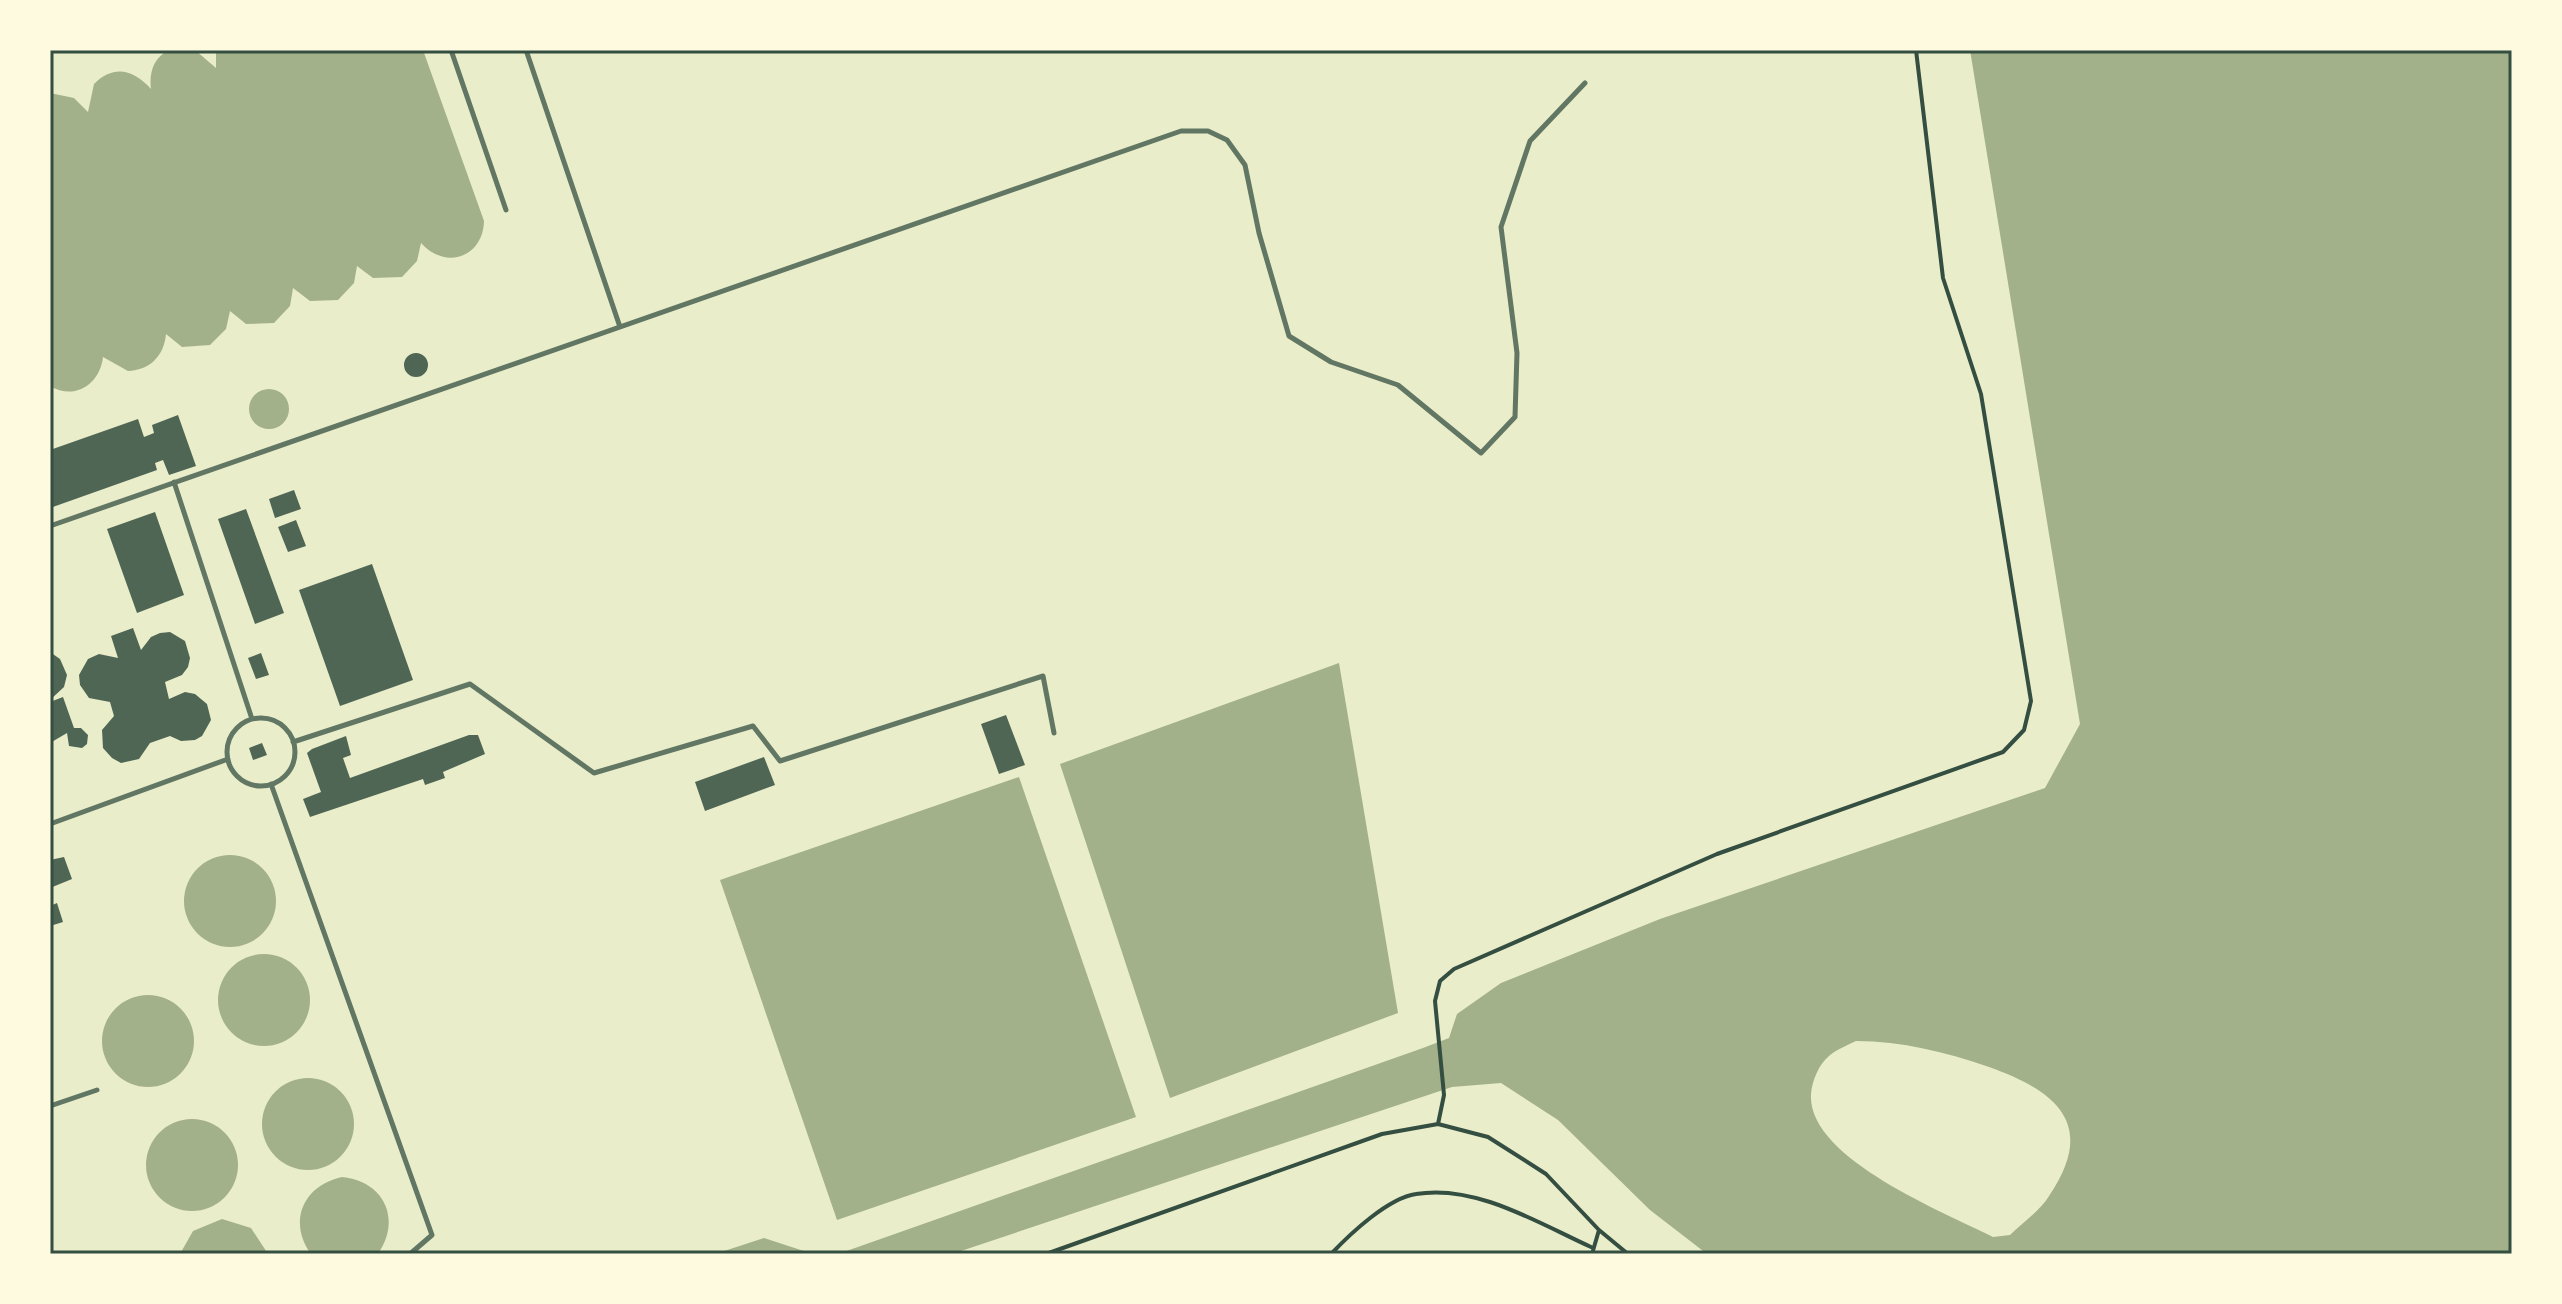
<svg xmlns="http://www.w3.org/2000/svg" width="2562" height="1304" font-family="Arial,sans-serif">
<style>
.water{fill:#a3b18a;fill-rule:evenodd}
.building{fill:#4f6655}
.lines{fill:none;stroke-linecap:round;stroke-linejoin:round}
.path{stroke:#344e41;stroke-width:4}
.service{stroke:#617663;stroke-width:5}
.neatline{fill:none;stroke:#344e41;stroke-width:3}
</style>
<rect width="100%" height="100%" fill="#e9edc9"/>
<path class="water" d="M169,50H195L216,68V50H423L484,221C483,258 445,270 421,243L417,261L402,277L373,278L357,266L354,283L338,300L310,301L293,288L290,306L274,323L246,324L230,311L226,329L210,345L182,347L166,334C164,356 150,370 128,371L103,357C100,384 75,401 50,386V93L74,98L88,112L94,84C114,64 134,70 151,89C149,73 153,58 169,50Z
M1970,50H2512V1254H1707L1650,1210L1558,1120L1501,1083L1452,1087L952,1254H838L1423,1048L1449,1038L1457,1014L1501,983L1660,919L2045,788L2080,724ZM1856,1041C1902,1041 1945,1052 1989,1067C2056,1091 2098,1124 2049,1196C2040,1211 2022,1223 2010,1235L1993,1237C1944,1212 1807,1158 1811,1094C1812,1081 1819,1064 1829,1056C1837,1049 1848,1045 1856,1041Z
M249 409a20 20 0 1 1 40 0a20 20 0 1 1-40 0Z
M1339,663L1398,1013L1170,1098L1060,764Z
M1019,777L1136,1117L837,1220L720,880Z
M184 901a46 46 0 1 1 92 0a46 46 0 1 1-92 0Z
M218 1000a46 46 0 1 1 92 0a46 46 0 1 1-92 0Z
M102 1041a46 46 0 1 1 92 0a46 46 0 1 1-92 0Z
M262 1124a46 46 0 1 1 92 0a46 46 0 1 1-92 0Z
M146 1165a46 46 0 1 1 92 0a46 46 0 1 1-92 0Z
M342,1177C384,1181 402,1219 378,1254H311C287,1221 304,1185 342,1177Z
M222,1219L251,1228L268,1254H180L193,1231Z
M764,1238L813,1254H715Z"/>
<path class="building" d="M404 365a12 12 0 1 1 24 0a12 12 0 1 1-24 0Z
M178,415L196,466L169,475L163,460L155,463L157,470L50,508V450L138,419L144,437L154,433L152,425Z
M294,490L301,509L275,518L269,499Z
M246,509L284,613L255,624L218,519Z
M155,512L184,595L137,613L107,529Z
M296,520L306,546L288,552L278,527Z
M372,564L413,680L340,706L299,590Z
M133,628L141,650L151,637L160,633L170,632L185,641L190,658L188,667L182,675L165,682L169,699L185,692L195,694L207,704L211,720L202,736L195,740L181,741L170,736L150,743L139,759L121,763L112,758L103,748L102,730L114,716L110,702L89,698L80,685L79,675L88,659L99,654L118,658L111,636Z
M50,652L60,659L67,675L64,687L50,700Z
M261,653L269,675L256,679L248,658Z
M63,697L74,728H81L88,735L87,744L82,748L69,746L67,733L50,743V702Z
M1006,715L1025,765L999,774L981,724Z
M469,735H478L485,754L443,772L445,778L425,785L423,779L310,817L303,799L321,792L307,753L312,749L346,736L351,755L343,758L350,778Z
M262,743L267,755L253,760L249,748Z
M764,757L775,785L705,811L695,782Z
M64,857L72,879L50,888V860Z
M57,903L63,922L50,926V906Z"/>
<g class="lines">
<path class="path" d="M1438,1124L1444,1095L1435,1001L1440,981L1454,969L1717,854L2003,752L2024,730L2031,701L1981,394L1943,278L1916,50
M1046,1254L1382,1134L1438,1124L1488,1137L1546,1174L1599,1230L1628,1254
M1331,1254C1350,1234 1388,1198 1416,1194C1476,1184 1538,1223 1591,1247
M1592,1254L1599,1230"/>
<path class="service" d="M451,50L506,210
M526,50L620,327
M174,482L252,719
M50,526L1181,131H1208L1227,140L1245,165L1259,233L1289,336L1331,362L1398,385L1481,453L1515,417L1517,353L1501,227L1530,141L1585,83
M227 752a34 34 0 1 1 68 0a34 34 0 1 1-68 0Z
M293,742L470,684L594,773L753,726L780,761L1043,676L1054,733
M271,784L432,1235L410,1254
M50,824L228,759
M50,1106L97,1090"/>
</g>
<rect width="2562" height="1304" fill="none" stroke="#fefae0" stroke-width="104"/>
<rect x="52" y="52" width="2458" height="1200" class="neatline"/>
</svg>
